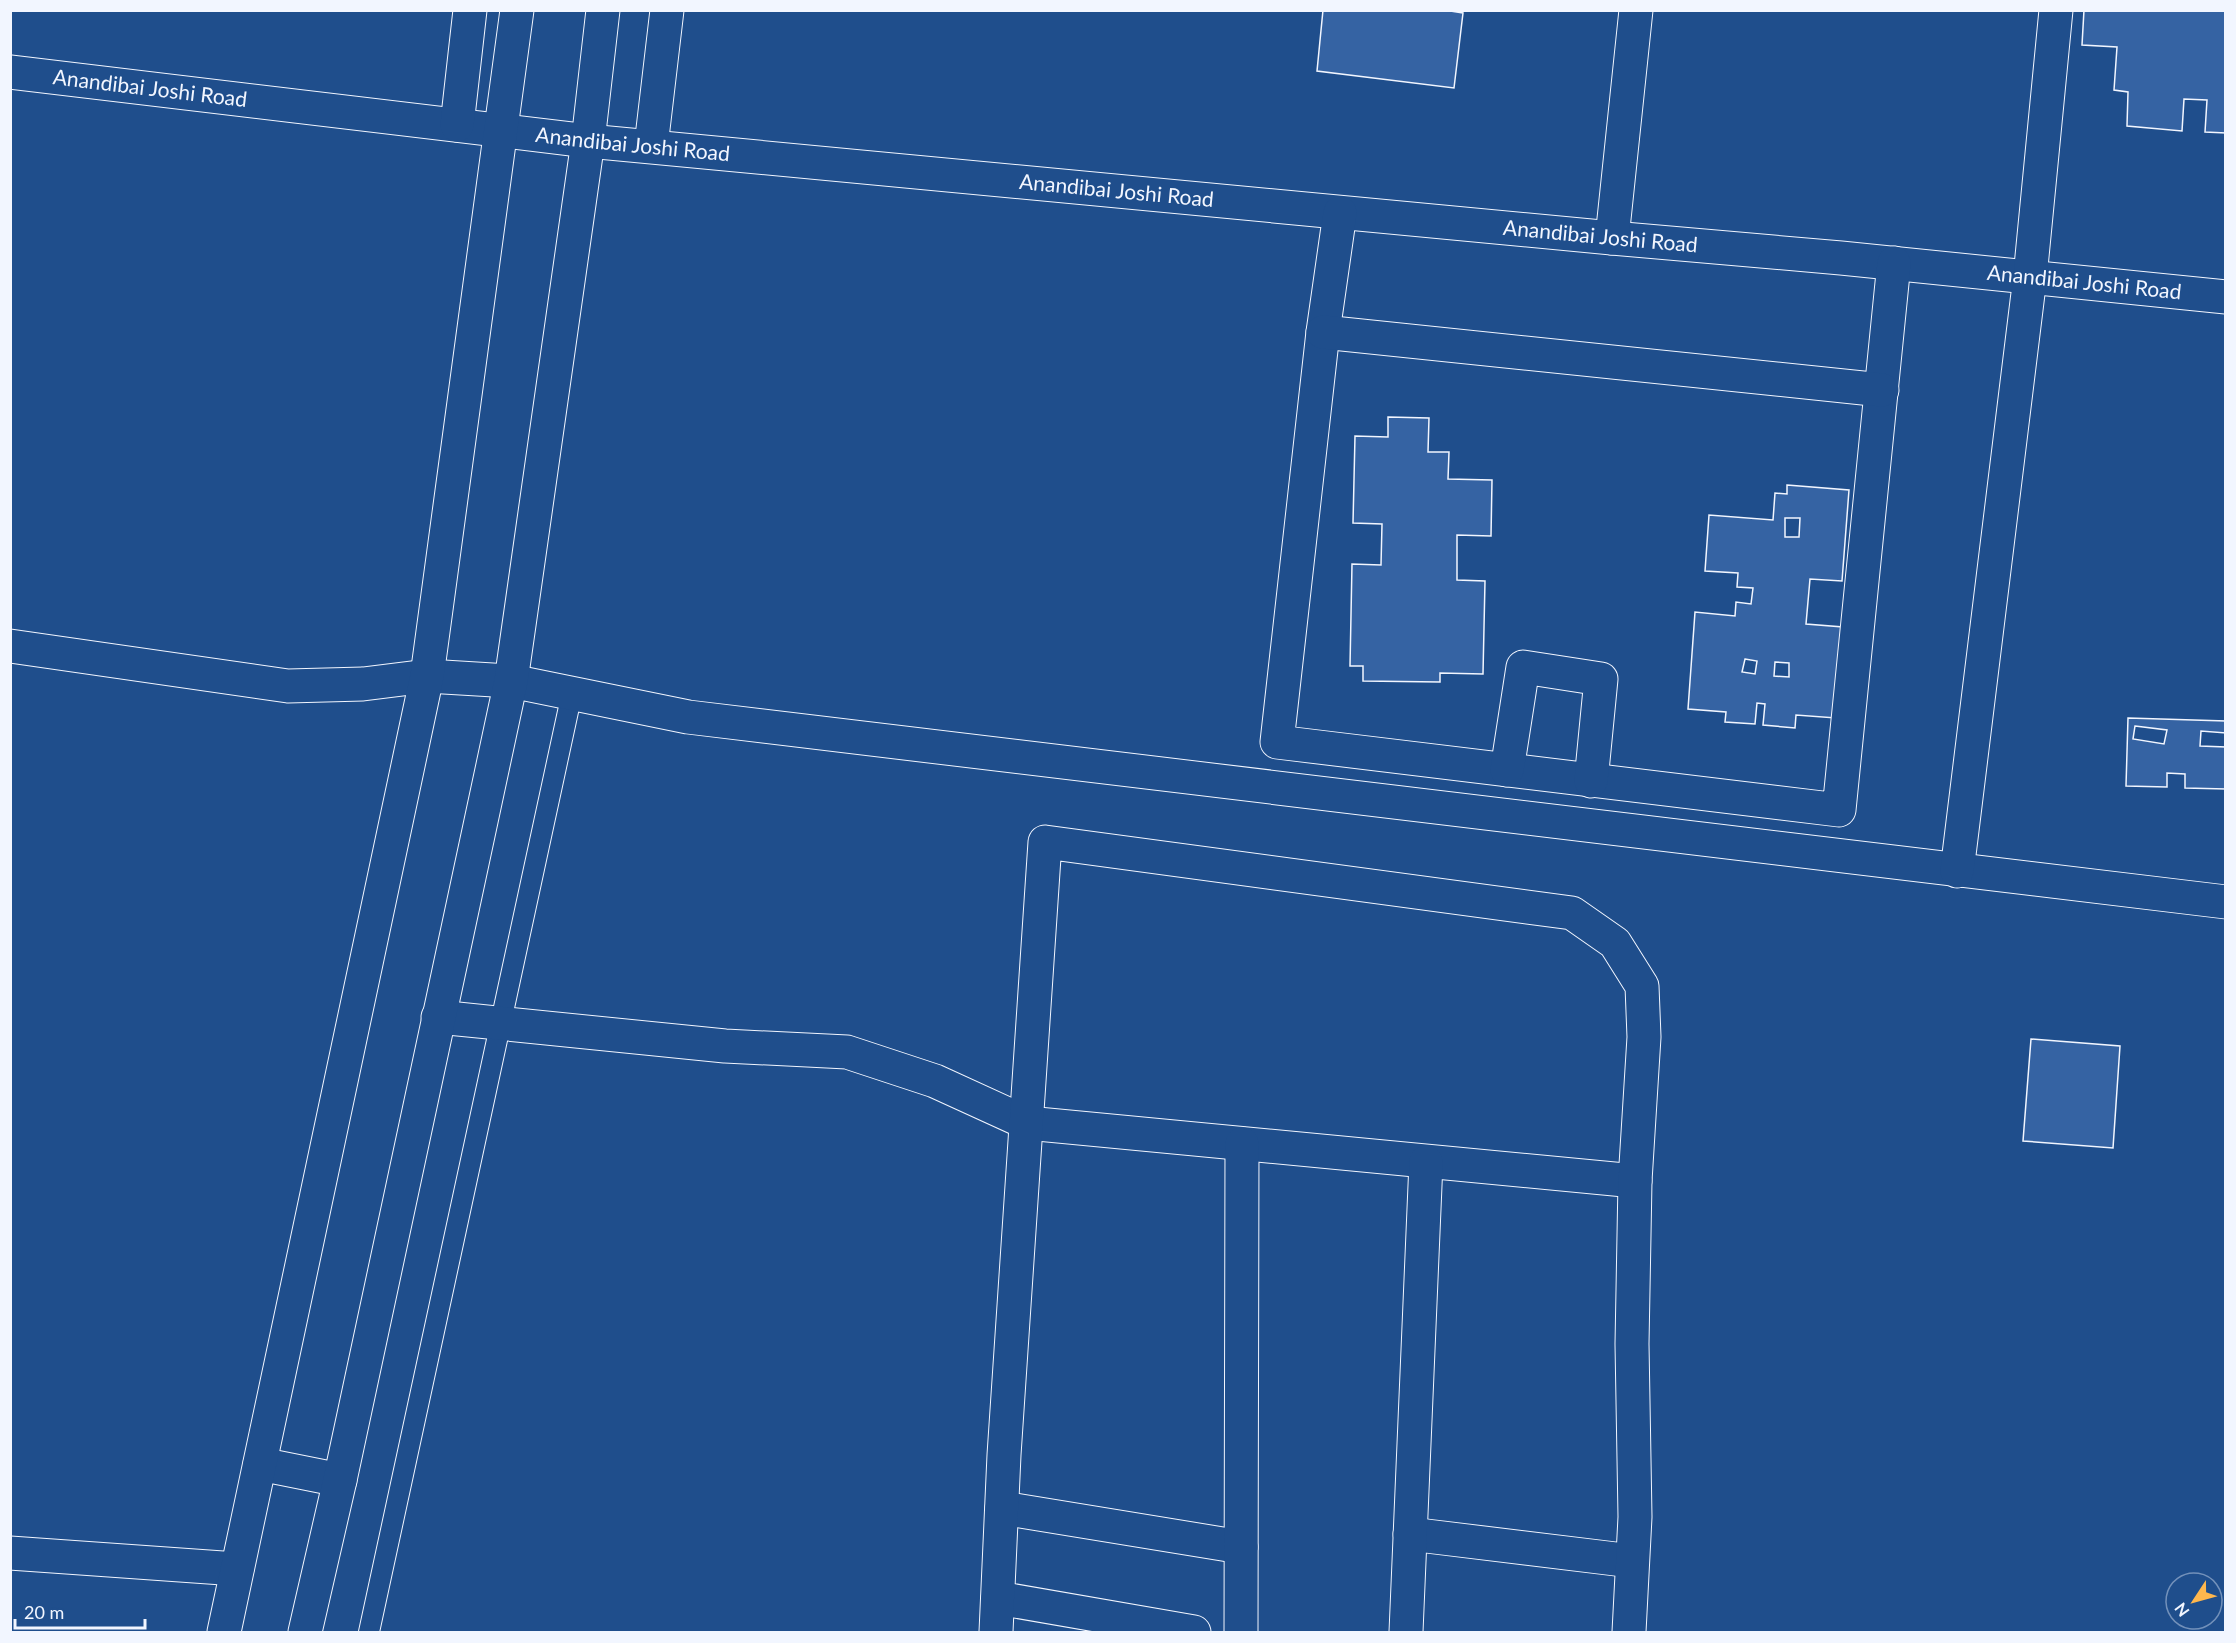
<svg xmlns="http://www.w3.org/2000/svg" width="2236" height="1643" font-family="Lato,sans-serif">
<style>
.building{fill:#3563a3;stroke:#f2f6ff;stroke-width:1.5;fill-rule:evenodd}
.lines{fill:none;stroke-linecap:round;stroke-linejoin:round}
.lane-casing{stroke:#f2f6ff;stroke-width:22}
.street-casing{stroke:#f2f6ff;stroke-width:35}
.lane{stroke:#1f4e8c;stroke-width:20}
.street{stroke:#1f4e8c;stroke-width:33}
.labels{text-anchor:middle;stroke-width:4.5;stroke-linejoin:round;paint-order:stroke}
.street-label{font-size:21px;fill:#f2f6ff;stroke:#1f4e8c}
</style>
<rect width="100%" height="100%" fill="#1f4e8c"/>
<path class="building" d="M1323,10H1444L1463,13L1454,88L1317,71Z
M2084,10H2226V133L2205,132L2207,100L2184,99L2182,131L2127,126L2128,92L2114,90L2117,47L2082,45Z
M1388,417L1429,418L1428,452H1449L1448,479L1492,480L1491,536L1457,535V580L1485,581L1483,674L1440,673V682L1363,681V666H1350L1352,564L1381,565L1382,524L1353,523L1355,436L1388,437Z
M1787,485L1849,490L1842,581L1810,579L1806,624L1843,627L1836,718L1796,715L1795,728L1763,725L1765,704L1757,703L1755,724L1725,722L1726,712L1688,709L1695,612L1735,616L1736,602L1751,604L1753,588L1737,587L1738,573L1705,571L1709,515L1773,520L1775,493L1787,494ZM1785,518H1800L1799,537H1785ZM1745,659L1757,661L1755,674L1742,672ZM1775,662L1789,663V677L1774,676Z
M2128,718L2226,721V733L2201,731L2200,746L2226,747V789L2185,788V774L2167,773V787L2126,786ZM2135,726L2167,730L2164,744L2133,739Z
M2031,1039L2120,1046L2113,1148L2023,1141Z"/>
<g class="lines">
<defs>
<path id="lane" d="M369,1632L572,693"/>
<g id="street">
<path id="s1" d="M10,72L588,141L1612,238L1841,258L2226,297"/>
<path d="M457,125L470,10"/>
<path d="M651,146L667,10"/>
<path d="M1340,213L1323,332L1277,742L1839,810L1894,263"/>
<path d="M1612,238L1636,10"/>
<path d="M1323,332L1882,390"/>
<path d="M10,646L288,686L363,684L427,676L511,681L688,717L2226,902"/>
<path d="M1507,770L1523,667L1601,679L1591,781"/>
<path d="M1957,871L2030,277L2056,10"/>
<path d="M438,1017L725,1046L847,1052L935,1081L1027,1123L1635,1181"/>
<path d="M260,1464L340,1480"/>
<path d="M1002,1508L1241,1547"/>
<path d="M1410,1534L1632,1561"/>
<path d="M10,1553L237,1569"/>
<path d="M998,1598L1194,1632"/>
<path d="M224,1632L427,676L517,10"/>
<path d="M305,1632L340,1480L511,681L588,141L603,10"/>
<path d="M996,1632L1004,1455L1045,842L1572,913L1615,943L1642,986L1644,1037L1635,1181L1632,1344L1635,1517L1629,1632"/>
<path d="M1241,1632L1242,1144"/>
<path d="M1406,1632L1426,1162"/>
</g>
</defs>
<use href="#lane" class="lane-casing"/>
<use href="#street" class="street-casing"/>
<use href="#lane" class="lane"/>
<use href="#street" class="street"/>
</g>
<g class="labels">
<g class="street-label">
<text dy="7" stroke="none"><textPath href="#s1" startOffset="141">Anandibai Joshi Road</textPath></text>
<text dy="7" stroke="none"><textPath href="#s1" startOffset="627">Anandibai Joshi Road</textPath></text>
<text dy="7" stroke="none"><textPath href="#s1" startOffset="1113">Anandibai Joshi Road</textPath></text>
<text dy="7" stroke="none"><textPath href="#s1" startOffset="1599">Anandibai Joshi Road</textPath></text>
<text dy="7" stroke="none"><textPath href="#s1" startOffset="2085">Anandibai Joshi Road</textPath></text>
</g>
</g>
<rect width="2236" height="1643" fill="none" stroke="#f2f6ff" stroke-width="24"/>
<g transform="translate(2194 1601) rotate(234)"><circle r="28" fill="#1f4e8c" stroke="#7391ba" stroke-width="1.5"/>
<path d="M0-4.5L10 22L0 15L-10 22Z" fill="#ffb74d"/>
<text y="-9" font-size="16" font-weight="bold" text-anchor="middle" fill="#f2f6ff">N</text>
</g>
<path d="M15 1619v9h130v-9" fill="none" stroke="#f2f6ff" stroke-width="3"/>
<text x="24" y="1619" font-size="18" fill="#f2f6ff" stroke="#1f4e8c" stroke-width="4.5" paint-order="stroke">20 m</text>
</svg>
